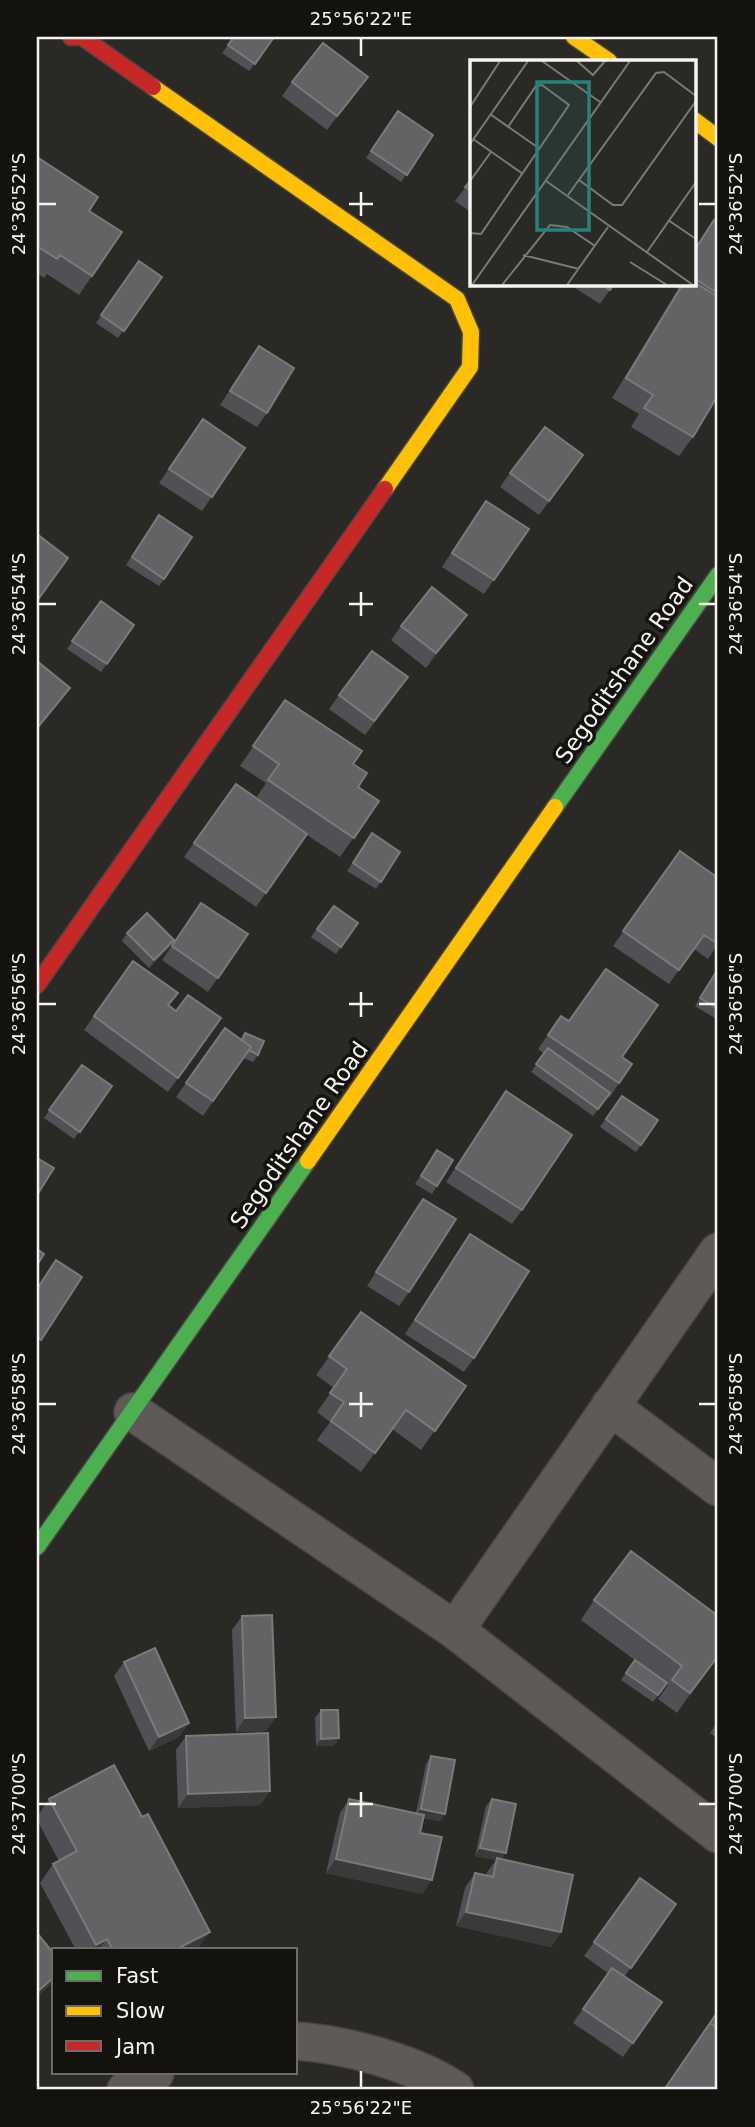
<svg xmlns="http://www.w3.org/2000/svg" width="755" height="2127" font-family="'DejaVu Sans',sans-serif">
<style>
.lines{fill:none;stroke-linecap:round;stroke-linejoin:round}
.street-casing{stroke:#464542;stroke-width:40}
.fast-casing{stroke:#464542;stroke-width:19}
.slow-casing{stroke:#464542;stroke-width:19}
.jam-casing{stroke:#464542;stroke-width:19}
.street{stroke:#5f5a57;stroke-width:37}
.fast{stroke:#4caf50;stroke-width:16}
.slow{stroke:#ffc107;stroke-width:16}
.jam{stroke:#c62828;stroke-width:16}
.wall{fill:#525054}
.shaded-wall{fill:#3b393a}
.building{fill:#646265;stroke:#7b797a;stroke-width:2}
.ticks{fill:none;stroke:#f6f4f0;stroke-width:2.5}
.labels{text-anchor:middle;stroke-width:7;stroke-linejoin:round;paint-order:stroke}
.street-label{font-size:23px;fill:#f6f4f0;stroke:#13120f}
.inset-road{fill:none;stroke:#7c7a76;stroke-width:2}
.view{fill:#26837b;fill-opacity:0.15;stroke:#26837b;stroke-width:3.5}
.inset-edge{fill:none;stroke:#f6f4f0;stroke-width:3.5}
.neatline{fill:none;stroke:#f6f4f0;stroke-width:2.5}
.ticks-label{font-size:18px;text-anchor:middle;fill:#f6f4f0}
</style>
<rect width="100%" height="100%" fill="#2a2925"/>
<g class="lines">
<defs>
<path id="street" d="M610,1406L718,1487
M133,1412L455,1630L718,1834
M455,1630L718,1252
M296,2041C345,2044 414,2063 455,2090
M126,2090L155,2073"/>
<path id="fast" d="M555,807L718,575
M37,1547L308,1161"/>
<path id="slow" d="M574,37L609,61
M153,87L457,299L471,332L470,367L385,489
M694,120L718,138
M308,1161L555,807"/>
<path id="jam" d="M71,37H82L153,87
M37,985L385,489"/>
</defs>
<use href="#street" class="street-casing"/>
<use href="#fast" class="fast-casing"/>
<use href="#slow" class="slow-casing"/>
<use href="#jam" class="jam-casing"/>
<use href="#street" class="street"/>
<use href="#fast" class="fast"/>
<use href="#slow" class="slow"/>
<use href="#jam" class="jam"/>
</g>
<path class="wall" d="M234,37H274L249,71L222,53Z
M292,82L358,91L327,130L282,96Z
M398,111L433,135L401,182L366,158Z
M37,157L89,211L122,232L79,295L47,274L44,278L37,273Z
M472,179V213L455,201Z
M714,220L718,223V395L693,437L679,456L631,427L639,414L612,398L678,289L671,284H694V250Z
M139,261L162,277L118,338L96,323Z
M569,284H614L600,304Z
M259,346L267,413L257,427L220,405Z
M203,419L245,448L202,511L159,483Z
M573,469L539,515L500,487L510,473Z
M159,515L164,579L159,586L126,565Z
M476,515L529,529L484,594L442,567Z
M101,601L134,625L101,672L67,649Z
M401,626L457,629L426,668L391,640Z
M398,691L365,735L329,709L339,695Z
M285,700L353,764L358,787L379,801L340,857L307,835L256,907L184,857L236,784L256,798L266,783L240,766Z
M372,833L400,852L376,889L347,871Z
M680,851L718,944L708,959L694,949L669,984L613,946Z
M201,903L248,934L208,992L162,960Z
M334,906L358,923L336,954L311,937Z
M127,933L174,940L169,948L149,968L122,941Z
M133,961L169,1005L176,1011L221,1018L168,1092L84,1030Z
M718,968V1020L695,1006Z
M561,1016L632,1064L609,1098L608,1097L593,1116L531,1072L544,1054L538,1049Z
M225,1028L241,1039L245,1033L258,1055L253,1062L243,1058L203,1116L176,1097Z
M82,1065L112,1086L74,1139L44,1118Z
M506,1091L522,1210L512,1224L446,1182Z
M622,1096L658,1120L636,1152L600,1127Z
M437,1150V1186L432,1194L415,1184Z
M423,1199L409,1292L399,1306L367,1286Z
M470,1234L474,1358L464,1372L405,1334Z
M361,1312L466,1386L421,1450L392,1429L361,1472L317,1440L330,1422L317,1412L334,1388L316,1375Z
M594,1600L718,1657L677,1713L658,1699L668,1685L667,1684L653,1702L621,1680L635,1660L636,1661L581,1620Z
M242,1616L276,1717L266,1731L236,1732L232,1630Z
M124,1662L179,1737L149,1751L114,1676Z
M321,1710L334,1746H316L315,1718Z
M718,1721V1739L710,1733Z
M186,1736L270,1791L260,1805L178,1808L176,1750Z
M431,1756L445,1814L440,1821L423,1818L420,1833L423,1894L326,1873L340,1813L349,1799L416,1813L426,1764Z
M49,1799L197,1950H76L40,1883L53,1864L59,1861L37,1820V1817Z
M492,1799L506,1853L501,1859L561,1932L551,1947L456,1926L465,1888L475,1873L486,1876L487,1872L496,1860L475,1856L486,1806Z
M640,1878L676,1904L625,1976L662,2002L623,2057L573,2023L608,1973L584,1956Z"/>
<path class="shaded-wall" d="M368,77L358,91L327,130L337,116Z
M467,615L457,629L426,668L436,653Z
M70,688L60,702L37,731V728Z
M174,940L169,948L149,968L154,960Z
M718,1656V1657L677,1713L690,1693Z
M276,1717L266,1731L236,1732L245,1718Z
M189,1723L179,1737L149,1751L159,1737Z
M339,1738L334,1746H316L321,1739Z
M270,1791L260,1805L178,1808L188,1794Z
M421,1809L445,1814L440,1821L415,1816Z
M480,1848L506,1853L500,1861L475,1856Z
M336,1859L432,1880L423,1894L326,1873Z
M466,1912L561,1932L551,1947L456,1926Z
M210,1932L197,1950H175Z
M107,1939L99,1950H92L96,1945Z
M54,1977V1982L37,1997V1992Z"/>
<path class="building" d="M234,37H274L255,64L228,45Z
M323,43L368,77L337,116L292,82Z
M398,111L433,135L407,175L371,151Z
M37,157L98,197L89,211L122,232L92,276L60,255L57,259L37,246Z
M472,179V191L465,187Z
M714,220L718,223V294L694,278V251Z
M139,261L162,277L124,331L101,315Z
M694,282L718,297V395L693,437L644,408L653,395L626,378L683,284H694Z
M601,284H614L610,290Z
M259,346L294,368L267,413L230,391Z
M203,419L245,448L212,497L169,469Z
M545,427L583,455L549,501L510,473Z
M486,501L529,529L494,580L452,553Z
M159,515L192,537L164,579L132,557Z
M37,534L68,558L37,601Z
M432,587L467,615L436,653L401,626Z
M101,601L134,625L107,664L72,641Z
M372,651L408,677L374,721L339,695Z
M37,661L70,688L37,728Z
M285,700L362,751L353,764L367,773L358,787L379,801L354,838L268,780L279,764L253,746Z
M236,784L307,834L266,893L194,843Z
M372,833L400,852L381,882L353,863Z
M680,851L718,878V944L704,935L679,970L623,931Z
M201,903L248,934L218,978L172,946Z
M334,906L358,923L341,947L317,929Z
M147,913L174,940L154,960L127,933Z
M133,961L178,993L168,1005L176,1011L188,995L221,1018L178,1078L94,1016Z
M606,969L658,1005L622,1057L632,1064L619,1083L548,1035L561,1016L569,1021Z
M718,969V1009L700,998Z
M225,1028L251,1047L213,1101L186,1083Z
M245,1033L264,1041L258,1055L249,1050L251,1047L242,1040Z
M548,1048L610,1093L598,1109L536,1064Z
M82,1065L112,1086L80,1132L49,1110Z
M506,1091L572,1135L522,1210L456,1168Z
M622,1096L658,1120L641,1145L606,1119Z
M437,1150L453,1160L437,1186L421,1176Z
M37,1158L54,1168L37,1195Z
M423,1199L456,1219L409,1292L376,1272Z
M470,1234L529,1271L474,1358L415,1320Z
M37,1249L44,1254L37,1265Z
M56,1260L82,1277L41,1340L37,1337V1289Z
M361,1312L466,1386L435,1431L406,1410L375,1453L331,1421L344,1402L330,1393L347,1369L329,1356Z
M631,1551L718,1616V1656L690,1693L672,1680L682,1666L594,1600Z
M272,1615L276,1717L245,1718L242,1616Z
M155,1648L189,1723L159,1737L124,1662Z
M635,1660L667,1683L658,1695L626,1673Z
M321,1710H338L339,1738L321,1739Z
M268,1733L270,1791L188,1794L186,1736Z
M431,1756L455,1760L445,1814L421,1809Z
M114,1765L142,1817L148,1814L210,1932L175,1950H113L107,1939L96,1945L53,1864L77,1851L49,1799Z
M349,1799L424,1815L420,1833L442,1837L432,1880L336,1859Z
M492,1799L516,1804L506,1853L480,1848Z
M497,1858L573,1875L561,1932L466,1912L475,1873L493,1877Z
M640,1878L676,1904L631,1968L594,1942Z
M37,1933L54,1954V1977L37,1992Z
M612,1968L662,2002L633,2043L583,2009Z
M718,2011V2029L710,2023Z
M710,2023L718,2029V2090H664Z"/>
<path class="ticks" d="M361,38V56M361,192V216M38,204H56M349,204H373M699,204H716M361,592V616M38,604H56M349,604H373M699,604H716M361,992V1017M38,1004H56M349,1004H373M699,1004H716M361,1392V1417M38,1404H56M349,1404H373M699,1404H716M361,1792V1817M38,1804H56M349,1804H373M699,1804H716M361,2071V2088"/>
<g class="labels">
<g class="street-label">
<text transform="translate(624 670) rotate(-55)" y="8">Segoditshane Road</text>
<text transform="translate(299 1135) rotate(-55)" y="8">Segoditshane Road</text>
</g>
</g>
<g transform="translate(470 60)">
<rect width="226" height="226" fill="#2a2925"/>
<path class="inset-road" d="M72,1L130,42M107,1L123,15L135,1M0,47L30,1M20,54L70,89M3,79L53,114M0,84L58,1M109,120L143,145H152L226,41M0,121L21,92M76,121L223,225M98,135L186,13L194,12L226,36M198,160L226,179M0,173L11,174L99,45L72,25L66,26L38,67M177,192L226,122M53,195L109,209M160,202L197,225M2,225L160,1M32,225L80,165L97,167L125,186M97,225L138,167"/>
<path class="view" d="M67,22H119V170H67Z"/>
<rect width="226" height="226" class="inset-edge"/>
</g>
<rect width="755" height="2127" fill="none" stroke="#13120f" stroke-width="77"/>
<rect x="52" y="1948" width="245" height="126" fill="#13120f" stroke="#6e6c69" stroke-width="2"/>
<rect x="66" y="1971" width="35" height="10" fill="#4caf50" stroke="#6e6c69" stroke-width="2"/>
<text x="116" y="1983" font-size="21" fill="#f6f4f0">Fast</text>
<rect x="66" y="2006" width="35" height="10" fill="#ffc107" stroke="#6e6c69" stroke-width="2"/>
<text x="116" y="2018" font-size="21" fill="#f6f4f0">Slow</text>
<rect x="66" y="2041" width="35" height="10" fill="#c62828" stroke="#6e6c69" stroke-width="2"/>
<text x="116" y="2054" font-size="21" fill="#f6f4f0">Jam</text>
<rect x="38" y="38" width="678" height="2050" class="neatline"/>
<g class="ticks-label">
<text x="361" y="25">25°56'22"E</text>
<text transform="translate(19 204) rotate(-90)" y="6">24°36'52"S</text>
<text transform="translate(736 204) rotate(-90)" y="6">24°36'52"S</text>
<text transform="translate(19 604) rotate(-90)" y="6">24°36'54"S</text>
<text transform="translate(736 604) rotate(-90)" y="6">24°36'54"S</text>
<text transform="translate(19 1004) rotate(-90)" y="6">24°36'56"S</text>
<text transform="translate(736 1004) rotate(-90)" y="6">24°36'56"S</text>
<text transform="translate(19 1404) rotate(-90)" y="6">24°36'58"S</text>
<text transform="translate(736 1404) rotate(-90)" y="6">24°36'58"S</text>
<text transform="translate(19 1804) rotate(-90)" y="6">24°37'00"S</text>
<text transform="translate(736 1804) rotate(-90)" y="6">24°37'00"S</text>
<text x="361" y="2114">25°56'22"E</text>
</g>
</svg>
